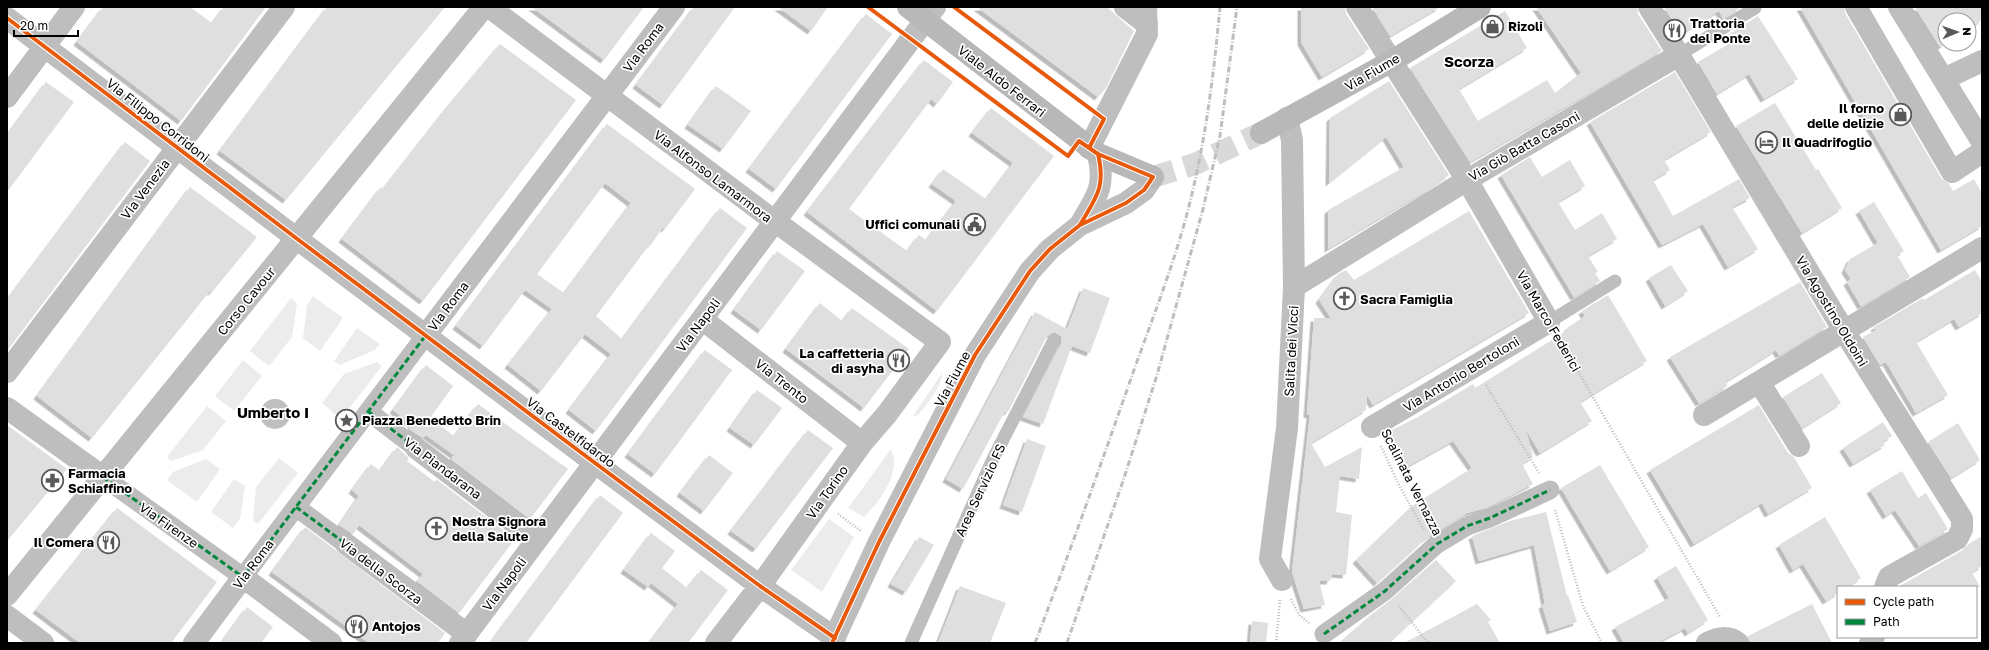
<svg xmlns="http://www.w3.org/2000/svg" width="1989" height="650" font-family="'Golos Text',sans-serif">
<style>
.green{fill:#ececec}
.water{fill:#bfbfbf}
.building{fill:#dfdfdf;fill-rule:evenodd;filter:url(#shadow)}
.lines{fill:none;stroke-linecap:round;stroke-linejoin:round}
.secondary-tunnel{stroke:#d9d9d9;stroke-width:22;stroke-dasharray:22 11;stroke-linecap:butt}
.path{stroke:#b9b9b9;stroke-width:2.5;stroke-dasharray:1 2;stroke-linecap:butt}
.service{stroke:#bebebe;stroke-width:13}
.pedestrian{stroke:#bebebe;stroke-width:19}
.minor{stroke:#bebebe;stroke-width:22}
.tertiary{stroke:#bebebe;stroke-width:22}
.secondary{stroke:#b8b8b8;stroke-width:22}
.rail{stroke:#bebebe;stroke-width:3;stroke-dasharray:6 2 1 2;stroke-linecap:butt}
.quiet{stroke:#00873e;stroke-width:3;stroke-dasharray:6 3;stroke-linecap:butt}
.cycleway-casing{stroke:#fff;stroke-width:6}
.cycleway{stroke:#e8590c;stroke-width:4}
.labels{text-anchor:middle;stroke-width:3.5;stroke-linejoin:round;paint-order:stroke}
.poi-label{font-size:13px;font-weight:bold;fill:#000;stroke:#fff;text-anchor:start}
.street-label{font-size:13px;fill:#000;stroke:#fff}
.quarter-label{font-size:15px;font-weight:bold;fill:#000;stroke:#fff}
</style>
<defs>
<filter id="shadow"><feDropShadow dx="-3.5" dy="3.5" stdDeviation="0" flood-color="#0004"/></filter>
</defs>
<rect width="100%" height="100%" fill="#fff"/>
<path class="green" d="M313,296L343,318L320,351L303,338L307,305Z
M291,298L297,303L292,337L269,366L250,351Z
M357,328L380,344L375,350L340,365L334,361Z
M243,360L262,376L234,411L215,396Z
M377,362L382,366L341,419L322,403L344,374Z
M942,373C942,388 927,404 918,415L913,416Z
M207,406L226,421L203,450L171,461L167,457Z
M891,449C892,453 895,459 894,464C892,485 878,503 864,517L848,508Z
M279,458L298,473L258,524L253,521L256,487Z
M206,459L220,469L197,502L167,480L173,472Z
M234,479L245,486L240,519L233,528L211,512Z
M829,519L854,537L822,592L791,570Z"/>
<path class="water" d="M260 414a15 15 0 1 1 30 0a15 15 0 1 1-30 0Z"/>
<path class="building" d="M103,7H190L212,23L224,7H266L181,121L77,42Z
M327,7H445L286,200L220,151Z
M532,7H644L604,60Z
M694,7H735L663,105L636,85Z
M778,7H828L811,31Z
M977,7H1107L1134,31L1106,88L1098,97Z
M1301,7H1345L1346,14L1369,49L1322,77L1301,42Z
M1372,7H1440L1390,36Z
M1536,7H1637L1638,14L1662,51L1470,162L1410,68L1505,11L1527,48L1459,89L1478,121L1547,80L1555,93L1581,73Z
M1664,7H1741L1723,19L1719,11L1681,34Z
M1800,7H1844L1845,13L1941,178L1949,184L1953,191L1974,179L1982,193V226L1941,250Z
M1915,7H1982V20L1969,28V20H1945V44L1940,47Z
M866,14L892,34L776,189L749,169Z
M1758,16L1798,79L1764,99L1749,74L1717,94L1698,62L1732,42L1729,34Z
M500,44L576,100L423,301L342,239L381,187L383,189L448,106Z
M924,60L953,82L937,104L931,99L849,209L907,251L919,235L926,240L956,201L932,184L943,169L986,199L1013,163L972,133L991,108L1054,156L937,311L807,212Z
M1675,72L1711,132L1664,160L1670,170L1653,180L1673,216L1739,179L1750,198L1732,207L1758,249L1728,267L1703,224L1662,245L1590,122Z
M1389,81L1449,175L1427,190L1328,249V210L1404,167L1386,137L1329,183L1330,118Z
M46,82L74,102L7,192V135Z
M716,86L751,111L723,149L688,125Z
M1775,103L1816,170L1818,169L1842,208L1802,233L1736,126Z
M607,124L695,189L665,229L663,227L651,245L650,244L596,316L622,339L720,208L747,228L596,431L569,410L611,354L585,334L541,391L508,365L552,309L525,290L483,346L456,326ZM605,183L631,203L564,293L537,274Z
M125,142L150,161L7,351V300Z
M1530,157L1542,177L1570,160L1585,186L1558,202L1575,230L1602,213L1617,239L1588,256L1598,272L1595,273L1600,281L1574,297L1501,175Z
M190,187L257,237L212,292L210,291L92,438L37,396Z
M1874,202L1904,251L1897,255L1910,277L1861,306L1847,282L1851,279L1845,270L1850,259L1878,243L1859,211Z
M1469,211L1529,313L1373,405L1367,395L1366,410L1311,443L1325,467L1362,447L1359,479L1340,476L1336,512L1352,515L1346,575L1332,574L1330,581H1319L1325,605L1304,609L1292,572L1310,415L1307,414L1314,318H1331L1319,300L1338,274L1346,270L1354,280Z
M777,251L805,271L761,330L734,310Z
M1671,265L1688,291L1665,306L1649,278Z
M1975,270L1982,282V313L1959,327L1954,319L1916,342L1948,395L1916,413L1886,362L1880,365L1863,337L1876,330L1874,327L1923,298L1924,300Z
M1800,282L1827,327L1779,355L1776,350L1727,381V386L1699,403L1670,357Z
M1083,288L1110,298L1090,353L1072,346L1043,424L1023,417L1061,344V336L1054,332L1047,336L1008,412L1005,411L963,489L946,479L1035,312L1067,329Z
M1608,295L1647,361L1580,402L1592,421L1540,453L1526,430L1533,457L1522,464L1533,484L1486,508L1467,513L1431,535L1420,542L1421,543L1377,583L1356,560L1412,506L1472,468L1453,441L1408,466L1388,432L1418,417L1473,384L1475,388L1568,330L1567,328L1585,316L1582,311Z
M820,303L842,321L852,308L909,349L864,408L786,349Z
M705,350L732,370L655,474L628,454Z
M426,365L453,386L430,418L454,436L478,404L568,469L530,519L451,459L454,455L426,435L423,438L409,429L412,425L393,410Z
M1822,373L1841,403L1802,428L1783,397Z
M757,390L782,408L754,445L730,428Z
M1759,405L1788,453L1794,457L1812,488L1768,514L1762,503L1694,544L1650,470Z
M1883,422L1892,436L1882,442L1885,445L1853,464L1843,448Z
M1958,423L1980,460L1951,478L1928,442Z
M7,425L67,469L7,541Z
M808,430L833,448L756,549L731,531Z
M1027,439L1046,446L1022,512L1003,505Z
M397,447L409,458L407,461L435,482L436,479L515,539L459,613L417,581L423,574L359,525L353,534L339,525L359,496L352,490L371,464L380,471Z
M709,455L733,473L704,511L680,493Z
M1600,465L1649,547L1610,571L1561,488Z
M1902,471L1918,498L1926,493L1948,529L1919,546L1895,510L1886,516L1870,490Z
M600,495L623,513L526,643H490Z
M117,508L217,582L171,643H80L36,610Z
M1546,512L1567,596L1568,595L1577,622L1550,631L1542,605L1545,604L1534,545L1479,561L1472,536L1510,521Z
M1825,517L1861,578L1847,587H1838V593L1826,601L1803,564L1793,570L1779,545Z
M305,527L445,633L438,643H369L272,572Z
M651,533L675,551L662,568L687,588L701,570L728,590L688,643H649L678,604L651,583L648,587L624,570Z
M1982,536V566L1972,572L1980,587H1898L1963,550L1969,544Z
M919,537L934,545L906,592L891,584Z
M1436,560L1456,581L1389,643H1339L1372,614L1392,599Z
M1676,566L1708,620L1688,633L1685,628L1657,643H1624L1615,627L1669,598L1657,577Z
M960,586L1006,603L990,643H938Z
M1477,604L1491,620L1488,622L1500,643H1404Z
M1812,604L1832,643H1750L1748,636Z
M247,607L273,627L261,643H221Z
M1252,621L1268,623L1266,643H1250Z"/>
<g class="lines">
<path class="secondary-tunnel" d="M1153,177L1195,164L1261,133"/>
<path class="path" d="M1560,340L1720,617
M1486,385L1539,473
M1381,446L1399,485L1424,530
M1555,510L1583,606L1602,643
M838,514L861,531
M1291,599L1299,615L1309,623
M1399,606L1428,643
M1276,643L1280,600"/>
<path class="service" d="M1679,55L1755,8
M1549,322L1615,281
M911,643L993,459L1054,340"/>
<path class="pedestrian" d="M369,412L416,448
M103,477L243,577L426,335
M296,507L346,544
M1324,634L1385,591L1437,544L1467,526L1490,518L1550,490"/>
<path class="minor" d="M489,7L765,214L940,342L887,414L862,443L760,586L716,643
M1125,7L1147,24
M1357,7L1467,180L1549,322L1372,427
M1649,7L1679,55L1844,331L1962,519V529L1957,539L1889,577L1885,587
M1856,7L1952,172L1982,152
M1899,7L1982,142
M7,18L296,238L579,451L760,586L835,638
M1944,79L1982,61
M7,97L74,7
M1089,148L1147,34L1146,7
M1294,287L1467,180L1679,55
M702,319L862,443
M426,335L674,7
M7,372L284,7
M1759,382L1799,446
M7,408L103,477
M1704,415L1982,248
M416,448L537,540
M346,544L467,634
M1282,580L1270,559L1287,428L1294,287L1292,140L1287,118
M7,595L484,7
M7,616L43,643
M194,643L243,577L331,643
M460,643L935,7
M1707,643C1717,638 1728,635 1738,643
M1870,643L1874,637"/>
<path class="tertiary" d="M1080,225C1096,197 1106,188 1098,154
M832,643L879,542L975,355L1030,271L1050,249L1080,225L1126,203L1144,190L1153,177"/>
<path class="secondary" d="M908,7L1098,154L1153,177
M1261,133L1392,61L1480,7"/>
<path class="rail" d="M1035,643C1070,552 1102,461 1134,370C1154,314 1176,259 1190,202C1206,138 1214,72 1220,7
M1067,643L1124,478L1157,375L1203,209L1220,136L1237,7"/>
<path class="quiet" d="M369,412L416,448
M103,477L243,577L426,335
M296,507L346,544
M1324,634L1385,591L1437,544L1467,526L1490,518L1550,490"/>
<defs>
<path id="cycleway" d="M954,7L1104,119L1089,148
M7,18L296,238L579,451L760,586L835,638
M1080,225C1096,197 1106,188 1098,154
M832,643L879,542L975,355L1030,271L1050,249L1080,225L1126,203L1144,190L1153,177L1098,154L1079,141L1068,156L868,7"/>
</defs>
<use href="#cycleway" class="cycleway-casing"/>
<use href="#cycleway" class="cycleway"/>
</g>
<defs>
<symbol id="shop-ring" viewBox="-11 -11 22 22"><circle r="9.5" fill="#fff" stroke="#595959" stroke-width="1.5"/><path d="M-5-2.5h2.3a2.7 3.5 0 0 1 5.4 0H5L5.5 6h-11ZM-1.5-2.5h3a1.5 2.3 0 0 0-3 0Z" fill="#595959"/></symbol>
<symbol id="restaurant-ring" viewBox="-11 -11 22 22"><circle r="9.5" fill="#fff" stroke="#595959" stroke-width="1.5"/><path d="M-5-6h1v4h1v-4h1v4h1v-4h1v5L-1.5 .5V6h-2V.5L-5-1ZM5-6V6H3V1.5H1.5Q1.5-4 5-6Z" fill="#595959"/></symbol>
<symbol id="hotel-ring" viewBox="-11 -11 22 22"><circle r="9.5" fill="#fff" stroke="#595959" stroke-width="1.5"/><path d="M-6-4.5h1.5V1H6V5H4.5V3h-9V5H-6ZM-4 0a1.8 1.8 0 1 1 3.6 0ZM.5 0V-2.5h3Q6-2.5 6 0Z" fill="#595959"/></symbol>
<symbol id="civic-ring" viewBox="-11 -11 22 22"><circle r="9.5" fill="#fff" stroke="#595959" stroke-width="1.5"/><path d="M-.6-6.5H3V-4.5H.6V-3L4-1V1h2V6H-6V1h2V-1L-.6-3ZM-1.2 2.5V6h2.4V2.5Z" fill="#595959"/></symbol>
<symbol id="church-ring" viewBox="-11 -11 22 22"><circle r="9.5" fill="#fff" stroke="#595959" stroke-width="1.5"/><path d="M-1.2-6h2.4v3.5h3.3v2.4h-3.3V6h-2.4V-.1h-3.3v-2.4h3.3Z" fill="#595959"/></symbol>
<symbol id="sight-ring" viewBox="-11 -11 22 22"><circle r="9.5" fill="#fff" stroke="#595959" stroke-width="1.5"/><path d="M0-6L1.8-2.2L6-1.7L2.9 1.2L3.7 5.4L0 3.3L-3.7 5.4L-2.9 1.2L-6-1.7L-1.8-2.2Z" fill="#595959"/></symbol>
<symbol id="pharmacy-ring" viewBox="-11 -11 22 22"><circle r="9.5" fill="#fff" stroke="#595959" stroke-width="1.5"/><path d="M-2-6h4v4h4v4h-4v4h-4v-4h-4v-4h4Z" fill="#595959"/></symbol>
</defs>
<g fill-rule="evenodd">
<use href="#shop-ring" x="1480" y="14" width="25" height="25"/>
<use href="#restaurant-ring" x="1662" y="18" width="25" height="25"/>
<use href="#shop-ring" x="1888" y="102" width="25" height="25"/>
<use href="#hotel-ring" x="1754" y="130" width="25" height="25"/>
<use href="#civic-ring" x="962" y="212" width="25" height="25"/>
<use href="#church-ring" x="1332" y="286" width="25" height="25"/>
<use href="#restaurant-ring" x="886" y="348" width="25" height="25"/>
<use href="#sight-ring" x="334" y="408" width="25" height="25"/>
<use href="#pharmacy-ring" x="40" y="468" width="25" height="25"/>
<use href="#church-ring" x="424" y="516" width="25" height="25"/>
<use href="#restaurant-ring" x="96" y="530" width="25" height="25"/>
<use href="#restaurant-ring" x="344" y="614" width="25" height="25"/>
</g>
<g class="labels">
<g class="poi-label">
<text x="1690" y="28">Trattoria<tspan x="1690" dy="15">del Ponte</tspan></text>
<text x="1508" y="31">Rizoli</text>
<text x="1884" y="113" text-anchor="end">Il forno<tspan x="1884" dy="15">delle delizie</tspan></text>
<text x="1782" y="147">Il Quadrifoglio</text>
<text x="960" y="229" text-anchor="end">Uffici comunali</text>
<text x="1360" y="304">Sacra Famiglia</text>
<text x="884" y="358" text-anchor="end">La caffetteria<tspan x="884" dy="15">di asyha</tspan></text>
<text x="362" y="425">Piazza Benedetto Brin</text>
<text x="68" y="478">Farmacia<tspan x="68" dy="15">Schiaffino</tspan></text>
<text x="452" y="526">Nostra Signora<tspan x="452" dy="15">della Salute</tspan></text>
<text x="94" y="547" text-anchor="end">Il Comera</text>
<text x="372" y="631">Antojos</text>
</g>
<g class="street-label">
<text transform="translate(643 47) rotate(-53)" y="5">Via Roma</text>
<text transform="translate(1372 72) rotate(-30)" y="5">Via Fiume</text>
<text transform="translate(1002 81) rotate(38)" y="5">Viale Aldo Ferrari</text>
<text transform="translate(158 120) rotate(38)" y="5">Via Filippo Corridoni</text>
<text transform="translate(1524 146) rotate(-30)" y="5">Via Giò Batta Casoni</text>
<text transform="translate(713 176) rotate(37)" y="5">Via Alfonso Lamarmora</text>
<text transform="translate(145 189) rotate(-53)" y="5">Via Venezia</text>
<text transform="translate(246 301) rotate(-51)" y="5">Corso Cavour</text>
<text transform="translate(448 306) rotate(-53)" y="5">Via Roma</text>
<text transform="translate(1832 311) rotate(59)" y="5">Via Agostino Oldoini</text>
<text transform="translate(1549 321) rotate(60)" y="5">Via Marco Federici</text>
<text transform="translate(698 325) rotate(-53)" y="5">Via Napoli</text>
<text transform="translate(1291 351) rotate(-87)" y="5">Salita dei Vicci</text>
<text transform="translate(1461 374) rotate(-31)" y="5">Via Antonio Bertoloni</text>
<text transform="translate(952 379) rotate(-62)" y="5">Via Fiume</text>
<text transform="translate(782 381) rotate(38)" y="5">Via Trento</text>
<text transform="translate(571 432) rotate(37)" y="5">Via Castelfidardo</text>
<text transform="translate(443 468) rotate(37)" y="5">Via Piandarana</text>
<text transform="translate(1412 482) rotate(63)" y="5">Scalinata Vernazza</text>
<text transform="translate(980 490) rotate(-65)" y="5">Area Servizio FS</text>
<text transform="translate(827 492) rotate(-55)" y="5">Via Torino</text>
<text transform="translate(169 525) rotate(35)" y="5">Via Firenze</text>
<text transform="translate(253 564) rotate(-53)" y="5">Via Roma</text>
<text transform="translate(381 571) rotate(37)" y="5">Via della Scorza</text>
<text transform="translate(504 584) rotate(-53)" y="5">Via Napoli</text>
</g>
<g class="quarter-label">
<text x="1469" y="67">Scorza</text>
<text x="273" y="418">Umberto I</text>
</g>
</g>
<rect width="1989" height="650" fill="none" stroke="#000000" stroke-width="16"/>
<rect x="1837" y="586" width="140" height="52" fill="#ffffff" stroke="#999999"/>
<rect x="1845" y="599" width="20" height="6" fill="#e8590c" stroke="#999999"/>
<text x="1873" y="606" font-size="12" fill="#000000">Cycle path</text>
<rect x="1845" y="619" width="20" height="6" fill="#00873e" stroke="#999999"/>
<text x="1873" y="626" font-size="12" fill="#000000">Path</text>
<g transform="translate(1957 32) rotate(88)"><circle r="19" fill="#ffffff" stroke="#999999"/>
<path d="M0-3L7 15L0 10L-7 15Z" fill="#595959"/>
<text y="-6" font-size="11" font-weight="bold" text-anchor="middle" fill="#000000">N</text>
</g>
<path d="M14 30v6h64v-6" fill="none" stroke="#000000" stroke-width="2"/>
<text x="20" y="30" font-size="12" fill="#000000" stroke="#ffffff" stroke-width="3" paint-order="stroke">20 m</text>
</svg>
